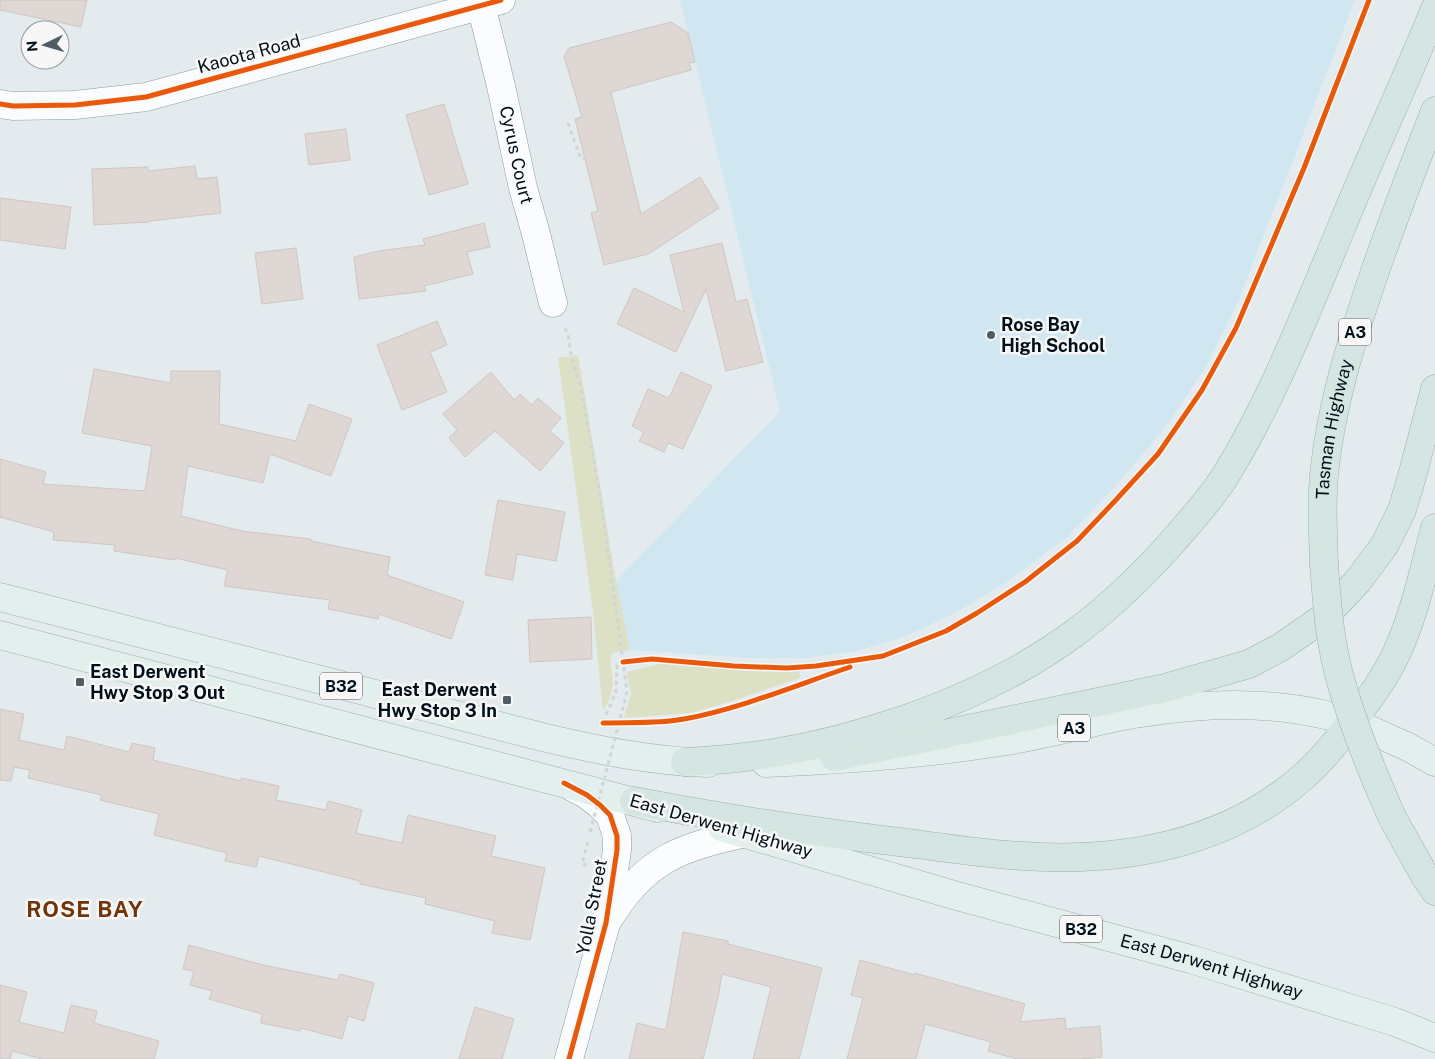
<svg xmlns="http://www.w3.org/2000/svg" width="1435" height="1059" font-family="'Public Sans',sans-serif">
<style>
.built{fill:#d0e7f2}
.green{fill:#dce1c5}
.building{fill:#ded7d3;stroke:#d0c6c0}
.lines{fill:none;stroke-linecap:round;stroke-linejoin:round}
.minor-casing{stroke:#879da5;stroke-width:29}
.major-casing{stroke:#99b0ad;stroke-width:29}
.highway-casing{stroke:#99b0ad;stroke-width:29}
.path{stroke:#d1d4d6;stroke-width:3;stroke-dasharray:4 4;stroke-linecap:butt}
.minor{stroke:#fbfcfd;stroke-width:28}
.major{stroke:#e3efec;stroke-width:28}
.highway{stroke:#d5e6e2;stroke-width:28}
.highway-bridge-casing{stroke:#99b0ad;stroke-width:29;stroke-linecap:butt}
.path-bridge{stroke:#d1d4d6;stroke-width:3;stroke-dasharray:4 4;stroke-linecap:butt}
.highway-bridge{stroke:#d5e6e2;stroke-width:28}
.cycleway-casing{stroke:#f7f7f7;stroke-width:8}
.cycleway{stroke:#e8590c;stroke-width:5}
.poi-dot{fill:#4f5d65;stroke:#f7f7f7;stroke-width:2}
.labels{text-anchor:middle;stroke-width:5;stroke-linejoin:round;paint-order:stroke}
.shield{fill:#f7f7f7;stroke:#4a555d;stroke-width:1}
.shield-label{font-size:16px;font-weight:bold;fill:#00101b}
.street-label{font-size:18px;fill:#00101b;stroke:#f7f7f7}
.poi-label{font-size:18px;font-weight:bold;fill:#00101b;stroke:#f7f7f7;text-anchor:start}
.district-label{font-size:22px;font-weight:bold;letter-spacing:1px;fill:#72350a;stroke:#f7f7f7}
</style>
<rect width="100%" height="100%" fill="#e3ebef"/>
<path class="built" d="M680,0H1355L1238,302L1205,368L1168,424L1122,479L1067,537L1010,580L957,612L904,637L856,651L805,658H747L630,650L616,581L780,411Z"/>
<path class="green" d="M578,355L616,581L630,650L612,653C610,660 611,666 612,673C614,687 611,700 603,711L593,613L558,358Z
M664,663L765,672L799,671L800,678L726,703L690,713L624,718L631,693L627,672Z"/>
<path class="building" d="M0,0H87L81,27L0,10Z
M671,22L688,33L695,62L689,63L691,70L611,92L641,214L700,177L719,208L648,254L604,265L591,213L598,211L575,119L582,117L564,56L569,48Z
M444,104L468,184L429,195L406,115Z
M346,129L350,160L309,165L305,134Z
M195,166L197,179L217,177L221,213L150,221V222L94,225L92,169L148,167V171Z
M0,198L71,207L65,249L0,240Z
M484,223L490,247L467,252L473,274L424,286L426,291L359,299L354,257L378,251L425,245L423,239Z
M722,243L736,302L747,299L763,362L726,371L706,289L676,352L617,324L634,288L684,312L670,255Z
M296,248L303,299L262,304L255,253Z
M437,321L447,345L430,352L447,392L402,410L377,345Z
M94,369L171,383V371H220L219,424L296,441L309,404L352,419L331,476L270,454L263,483L188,466L181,516L242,531L311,539V541L390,557L387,575L464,602L451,639L379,614L378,619L328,609L330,600L224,586L228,570L175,558V560L114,551L115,545L53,540L54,532L0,517V459L46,472L43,484L145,491L152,446L82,433Z
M491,372L514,400L520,394L532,405L538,398L561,418L550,431L564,443L540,471L495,431L465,457L449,438L457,430L443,414Z
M681,372L712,386L683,449L668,443L664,452L639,441L644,432L632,426L648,389L669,398Z
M498,500L565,512L556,561L517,554L513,580L485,575Z
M591,617L592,659L530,662L528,620Z
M0,709L24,714L19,740L64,750L67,736L129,752L132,743L155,748L153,760L241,781V778L279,786L276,800L326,810L328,801L362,810L356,833L402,843L408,815L496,836L491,856L545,868L530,940L492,933L495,921L425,904L426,898L360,884V881L259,856L256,867L225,861L227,853L154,835L159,814L100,800L102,795L28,778L30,770L14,767L11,781L0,780Z
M683,932L728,941V944L822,968L799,1059H753L771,987L722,974L718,998L703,1059H629L637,1023L666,1030Z
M189,945L263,965L338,980L340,974L374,983L364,1021L348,1016L342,1039L301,1028L300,1031L261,1023L262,1014L209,999L212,991L190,985L194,971L183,969Z
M860,960L915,975V973L1025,1004L1020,1022L1065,1018L1066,1029L1100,1026L1102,1057L1080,1059H1017L988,1051L991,1042L925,1024L916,1059H847L863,998L851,995Z
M0,985L27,992L19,1022L64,1033L71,1005L97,1011L94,1023L159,1041L154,1059H42L12,1051L10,1059H0Z
M475,1007L514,1019L502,1059H459Z"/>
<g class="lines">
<defs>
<g id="minor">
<path id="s1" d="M481,5L501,86L523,188L536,234L553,303"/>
<path d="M0,104L13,106L75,105L146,97L501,0"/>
<path d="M608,920C645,859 679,848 745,833"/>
<path d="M569,1059L606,923L617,850V836L610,815L600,805L587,795L572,787"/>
</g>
<g id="major">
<path d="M0,597L542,737C597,750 651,761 708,763"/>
<path d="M0,635L657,808"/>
<path d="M1366,728L1408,747L1435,762"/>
<path d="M766,763C844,760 923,754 1000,742C1046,735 1089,722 1134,714C1201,703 1268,700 1334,717"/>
<path id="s2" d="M722,827L957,896L1194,960L1395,1022L1435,1038"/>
</g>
<g id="highway">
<path id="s3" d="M1324,564C1323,531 1321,498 1325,466C1332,405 1350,346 1369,289C1389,229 1412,170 1435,111"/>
<path d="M834,757L1165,688L1249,664L1281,647L1323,618L1357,582L1384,546L1402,510L1411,480L1435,389"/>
<path d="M685,762C703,761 720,760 737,758C846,746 975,703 1065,640C1102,614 1136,582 1167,548C1186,526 1206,505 1222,481C1272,402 1306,312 1342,226C1372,153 1405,82 1435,9"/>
<path d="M634,801C727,819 821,833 916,844C951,849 987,854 1023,856C1123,863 1228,844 1304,776C1320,762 1334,745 1347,728C1366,703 1385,679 1398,650C1415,612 1424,569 1435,528"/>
<path d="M1392,817L1426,878L1435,891"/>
</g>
</defs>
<use href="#minor" class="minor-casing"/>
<use href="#major" class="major-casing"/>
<use href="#highway" class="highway-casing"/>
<path class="path" d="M568,123L581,159L589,157
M565,328L568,334L571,356L582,393L600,494L623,662
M603,722L616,692L617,665L623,662L627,691L622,712
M587,865L582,864L588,841"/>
<use href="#minor" class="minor"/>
<use href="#major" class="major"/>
<use href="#highway" class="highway"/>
<defs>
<path id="highway-bridge" d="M1324,564C1327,605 1330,646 1342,685C1355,731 1373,774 1392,817"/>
</defs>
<use href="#highway-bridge" class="highway-bridge-casing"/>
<path class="path-bridge" d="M606,772L622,712
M590,832L605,776"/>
<use href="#highway-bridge" class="highway-bridge"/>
<defs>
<path id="cycleway" d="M0,104L13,106L75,105L146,97L501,0
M623,662L652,659L734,666L787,668L816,666L883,656L946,631L977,613L1025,582L1077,541L1114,502L1158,454L1202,390L1236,328L1304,168L1369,0
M603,723C630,722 658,724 684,719C739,709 797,685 850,667
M564,783L587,795L600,805L610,815L617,836V850L606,923L569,1059"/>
</defs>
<use href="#cycleway" class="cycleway-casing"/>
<use href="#cycleway" class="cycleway"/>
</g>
<g class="poi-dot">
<circle cx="991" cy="335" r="5"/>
<rect x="75" y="677" width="10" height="10" rx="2.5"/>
<rect x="502" y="695" width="10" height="10" rx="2.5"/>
</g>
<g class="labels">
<g class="shield">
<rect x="1339" y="318.5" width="32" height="27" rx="4"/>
<rect x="320" y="672.5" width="42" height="27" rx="4"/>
<rect x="1058" y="714.5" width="32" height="27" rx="4"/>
<rect x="1060" y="915.5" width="42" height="27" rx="4"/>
</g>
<g class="shield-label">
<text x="1355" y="338">A3</text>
<text x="341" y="692">B32</text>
<text x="1074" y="734">A3</text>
<text x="1081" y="935">B32</text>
</g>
<g class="street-label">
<text transform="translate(249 54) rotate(-15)" y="6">Kaoota Road</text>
<text dy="6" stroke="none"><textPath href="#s1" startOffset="154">Cyrus Court</textPath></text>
<text dy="6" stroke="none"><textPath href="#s3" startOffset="136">Tasman Highway</textPath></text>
<text transform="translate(721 826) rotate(16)" y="6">East Derwent Highway</text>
<text transform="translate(592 907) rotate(-79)" y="6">Yolla Street</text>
<text dy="6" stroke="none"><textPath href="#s2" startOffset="509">East Derwent Highway</textPath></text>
</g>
<g class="poi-label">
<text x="1001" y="331">Rose Bay<tspan x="1001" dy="21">High School</tspan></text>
<text x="90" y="678">East Derwent<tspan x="90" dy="21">Hwy Stop 3 Out</tspan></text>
<text x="497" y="696" text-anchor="end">East Derwent<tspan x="497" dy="21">Hwy Stop 3 In</tspan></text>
</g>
<g class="district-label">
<text x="85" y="917">ROSE BAY</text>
</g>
</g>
<g transform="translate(45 45) rotate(265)"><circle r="24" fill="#f7f7f7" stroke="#949b9f"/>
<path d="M0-4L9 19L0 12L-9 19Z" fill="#4f5d65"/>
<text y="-8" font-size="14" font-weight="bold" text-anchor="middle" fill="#00101b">N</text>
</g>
</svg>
